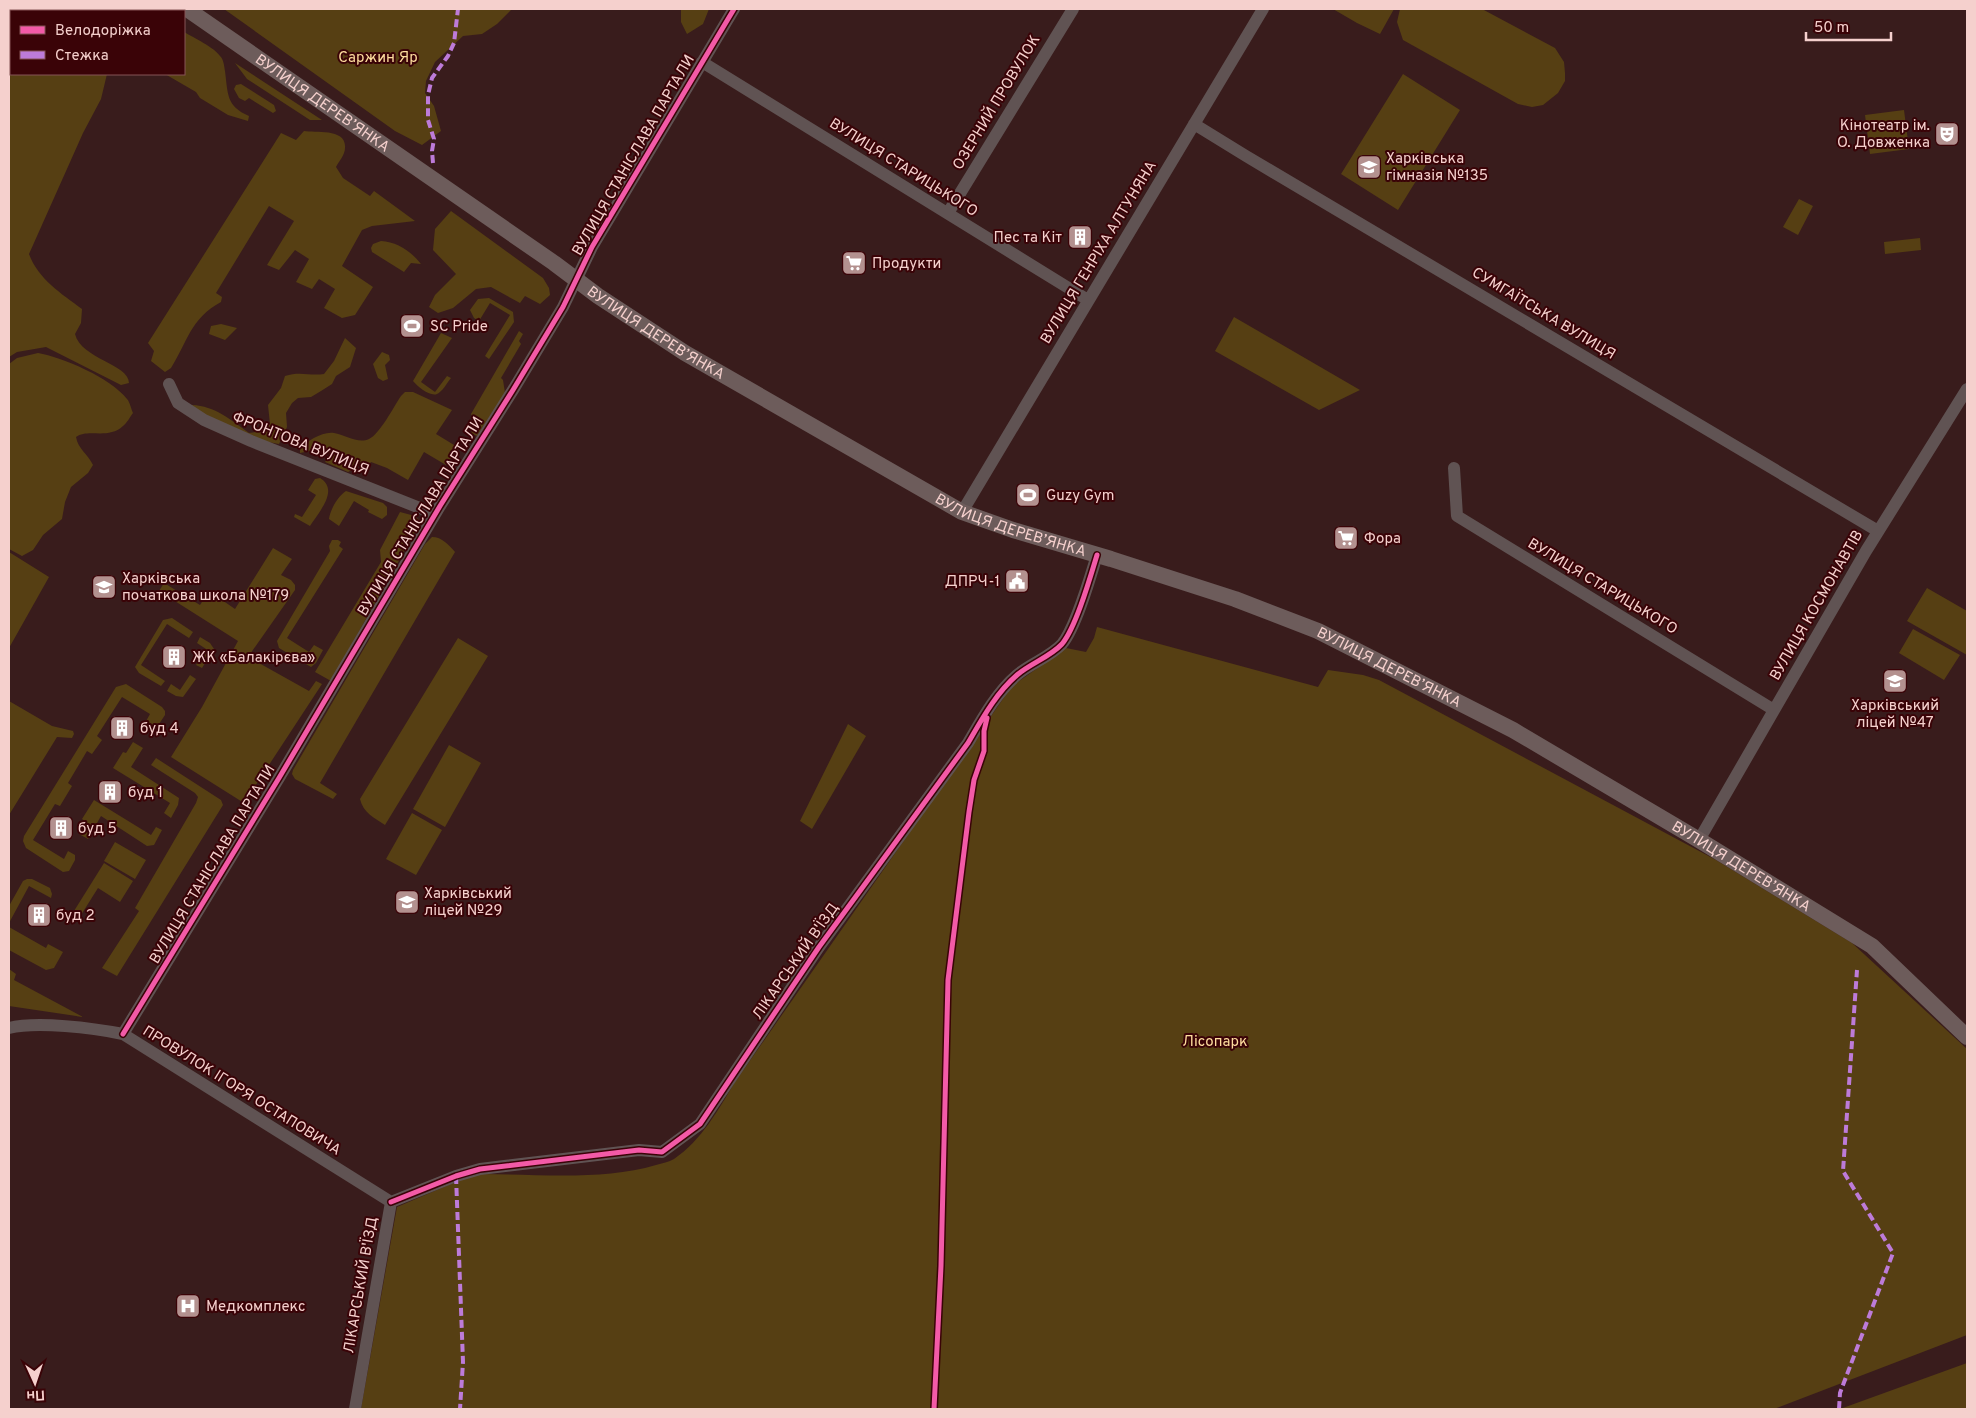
<svg xmlns="http://www.w3.org/2000/svg" width="1976" height="1418" font-family="Overpass,sans-serif">
<style>
.green{fill:#563f13}
.lines{fill:none;stroke-linecap:round;stroke-linejoin:round}
.minor{stroke:#605353;stroke-width:12}
.major{stroke:#6d5c5b;stroke-width:16}
.quiet{stroke:#bd7bd9;stroke-width:4;stroke-dasharray:8 4;stroke-linecap:butt}
.cycleway-casing{stroke:#3a0307;stroke-width:8}
.cycleway{stroke:#f35aa7;stroke-width:5}
.labels{text-anchor:middle;stroke-width:4;stroke-linejoin:round;paint-order:stroke}
.park-label{font-size:15px;fill:#fedd9e;stroke:#3a0307}
.street-label{font-size:15px;fill:#f5d0cd;stroke:#3a0307}
.poi-label{font-size:15px;fill:#f5d0cd;stroke:#3a0307;text-anchor:start}
</style>
<rect width="100%" height="100%" fill="#391c1c"/>
<path class="green" d="M9,9H149L152,11H11V74H107L101,99L83,133L29,254C38,279 62,294 82,309L81,323L75,334C81,359 129,364 129,383L121,385L46,347L17,352L9,357Z
M224,9H512L497,24L482,34L463,36L435,62L426,81L425,93L434,106L441,131L422,145L395,131Z
M681,9H709L703,24L687,34L681,22Z
M1333,9H1394L1380,34L1357,23Z
M1400,9H1482L1555,48L1564,62L1565,73V81L1558,93L1543,105L1532,107L1518,104L1403,40L1397,22Z
M184,32C193,37 215,48 220,56C224,60 224,66 225,71C228,94 226,106 249,116L248,121L228,115L200,98L196,92L165,74H184Z
M235,63L322,120H310L247,79Z
M1403,74L1460,110L1398,210L1341,174Z
M241,84L274,105L276,111L273,113L249,98L245,101L239,98L234,89L236,85Z
M1904,110L1909,149L1870,154L1865,115Z
M304,131C315,133 347,128 345,148C345,155 339,161 336,167L343,178L370,196L374,191L415,221L372,226L362,230L342,266L373,287L355,315L342,318L324,308L335,289L319,279L312,289L296,282L309,259L295,250L279,270L267,265L294,221L269,206L216,293L222,297L221,302C190,319 188,341 171,368L165,372L151,361L154,351L148,343L281,133L296,140Z
M1799,199L1813,206L1798,235L1783,227Z
M451,211L543,278L549,288L550,295L540,304L525,296L520,303L491,287L476,289L453,308L438,313L429,307L435,295L456,274L433,250L435,229Z
M1920,238L1921,250L1885,254L1884,242Z
M381,241C397,242 411,251 421,264L411,263L404,272L372,252L371,248L373,244Z
M489,298L513,312L514,322L489,359L485,356L510,315L490,303L479,321L474,318L470,310L478,299Z
M1234,317L1360,390L1319,410L1215,351Z
M221,324L237,328L225,340L209,334L211,326Z
M519,331L523,334L519,341L521,344L501,378L503,380L505,393L477,436L471,433L475,422L471,414Z
M441,333L452,338L421,382L435,392L447,376L451,378C447,383 442,392 437,394C430,397 417,386 413,381Z
M345,338L356,348L350,367L336,376L332,384L321,391L311,397L298,398L292,403L286,413L287,427L279,444L257,440L191,408L192,405C215,406 231,420 249,433L263,431L270,424L268,405L281,388L285,376C300,371 309,376 324,374L334,361Z
M382,352L389,355L390,360L385,365L388,379L383,381L378,378L373,364Z
M38,353C62,357 111,378 127,399C130,402 131,409 133,413C130,417 127,423 123,426C108,440 88,428 76,437C78,449 88,454 93,465L88,473L71,487L65,502L62,519L43,535L33,550L22,556L9,549V364L17,358Z
M405,392H413L452,410L436,434L459,448L446,465L424,452L408,480L387,468L371,462L367,467L356,462L352,470L348,472L325,462L331,454L314,450L300,453V448C307,441 323,431 334,433C345,435 358,444 369,439C380,434 394,406 401,396Z
M320,478C340,490 318,513 310,526L294,517L295,514L302,517L316,495L308,490L315,479Z
M346,491L383,503L387,507V515L382,519L368,512L369,510L354,501L339,526L329,519C330,510 338,496 346,491Z
M400,512L415,516L419,520V525L331,681L315,672L381,562L380,550Z
M432,537C442,537 449,545 455,552L320,783L337,794L333,799L295,779L292,774L293,770L425,544Z
M332,540H338L341,542L339,546L343,549L287,638L309,652L314,645L323,650L316,663L311,667L279,648L277,641L330,551L329,546Z
M273,548L292,559L281,575L291,580L295,585V590L248,657L309,691L316,681L322,684L244,803L171,757L202,707L238,641L159,591L164,583L200,605L209,591L235,609Z
M9,552L49,577L9,648Z
M1927,588L1967,611V655L1907,621Z
M172,618L193,632L189,638L167,624L141,665L165,681L161,686L139,673L135,667L163,620Z
M1097,627L1318,687L1328,670L1363,675L1379,680L1716,860L1852,943L1967,1049V1335L1774,1409H361L397,1207L465,1178L481,1174C538,1174 602,1181 656,1165C662,1163 669,1162 674,1159C702,1140 718,1110 735,1082L1012,686L1066,648L1086,652L1094,638Z
M1913,629L1960,655L1944,680L1899,653Z
M200,637L210,643L214,649L202,668L196,665L206,649L197,643Z
M458,638L488,656L385,825C375,818 363,813 360,799Z
M190,675L196,679L183,697L176,696L167,691L171,684L180,690Z
M126,684L162,707L165,711V715L155,730L145,723L150,714L122,697L97,736L102,740L92,754L87,751L68,783L72,786L60,806L55,804L33,840L64,859L68,851L75,855V860L69,871L63,872L26,848L23,841L24,836L116,687Z
M9,701L52,726L73,731L74,734L72,738L57,737L9,815Z
M848,724L866,736L812,829L800,821Z
M133,742L143,748L131,767L179,798L178,805L171,818L164,813L170,803L113,768L123,752L126,753Z
M449,745L481,763L445,827L413,809Z
M156,758L221,800L223,805L117,976L102,968L139,911L135,908L196,803L198,797L195,793L151,765Z
M94,800L151,835L156,827L162,830L154,845L147,846L101,816L88,839L79,834L86,822L82,819Z
M412,813L442,830L416,875L386,859Z
M115,842L146,860L135,879L104,861Z
M104,863L133,881L120,902L98,888L81,915L74,911Z
M27,879H32L50,888L52,894L51,898L29,886L9,923V906L23,881Z
M9,927L46,948L48,944L63,952L54,968L46,970L9,950Z
M9,969L16,974L14,980L83,1017L9,1006Z
M1967,1363V1409H1840Z"/>
<g class="lines">
<path class="minor" d="M702,62L1088,300
M1194,124L1246,156L1878,531
M948,213L1073,9
M169,384L178,403L204,420L251,441L435,514
M1454,468L1457,516L1774,710
M962,512L1263,9
M1699,840L1866,551L1967,389
M9,1028C37,1021 93,1028 123,1034L391,1202
M123,1034L279,778L440,506L513,390L563,307L592,247L734,9
M391,1202L456,1176L480,1169L639,1150L662,1152L700,1124L819,947L968,743C982,719 996,693 1017,675C1031,663 1050,657 1062,644C1076,627 1090,578 1097,555
M355,1409L391,1202"/>
<path class="major" id="s1" d="M187,9L554,263L598,296L685,353L962,512L1013,530L1111,559L1235,599L1318,631L1513,730L1699,840L1872,946L1967,1037"/>
<path class="quiet" d="M433,163L432,151L434,139L428,120V95L432,78L448,56L454,43L458,9
M456,1176L463,1362L460,1409
M1839,1409L1840,1393L1893,1253L1843,1171L1857,970"/>
<defs>
<path id="cycleway" d="M123,1034L279,778L440,506L513,390L563,307L592,247L734,9
M391,1202L456,1176L480,1169L639,1150L662,1152L700,1124L819,947L968,743C982,719 996,693 1017,675C1031,663 1050,657 1062,644C1076,627 1090,578 1097,555
M934,1409L941,1266L948,980L969,812L974,780L984,751V731L987,718"/>
</defs>
<use href="#cycleway" class="cycleway-casing"/>
<use href="#cycleway" class="cycleway"/>
</g>
<defs>
<symbol id="theatre-square" viewBox="-11 -11 22 22"><rect x="-9" y="-9" width="18" height="18" rx="4" fill="#b3918f" stroke="#3a0307"/><path d="M-5-5.5Q0-4 5-5.5V0Q5 5 0 6Q-5 5-5 0ZM-3.3-2.5H-1v1.5H-3.3ZM1-2.5H3.3v1.5H1ZM-2.8 1Q0 5.5 2.8 1Z" fill="#fff"/></symbol>
<symbol id="school-square" viewBox="-11 -11 22 22"><rect x="-9" y="-9" width="18" height="18" rx="4" fill="#b3918f" stroke="#3a0307"/><path d="M0-5L7-2L0 1L-7-2ZM-4 1L0 2.5L4 1V4Q0 6-4 4Z" fill="#fff"/></symbol>
<symbol id="building-square" viewBox="-11 -11 22 22"><rect x="-9" y="-9" width="18" height="18" rx="4" fill="#b3918f" stroke="#3a0307"/><path d="M-4-6H4V6H1V3H-1V6H-4ZM-2.5-4.3h1.7v1.8h-1.7ZM.8-4.3h1.7v1.8H.8ZM-2.5-1h1.7V.8h-1.7ZM.8-1h1.7V.8H.8Z" fill="#fff"/></symbol>
<symbol id="supermarket-square" viewBox="-11 -11 22 22"><rect x="-9" y="-9" width="18" height="18" rx="4" fill="#b3918f" stroke="#3a0307"/><path d="M-6-5.5h2.5l.6 2H6L4.5 2H-2.5L-4.4-4H-6ZM-1.5 3.2a1.3 1.3 0 1 0 .1 0ZM3 3.2a1.3 1.3 0 1 0 .1 0Z" fill="#fff"/></symbol>
<symbol id="stadium-square" viewBox="-11 -11 22 22"><rect x="-9" y="-9" width="18" height="18" rx="4" fill="#b3918f" stroke="#3a0307"/><path d="M0-5a6.5 5 0 1 0 0 10a6.5 5 0 1 0 0-10ZM-3.5-1.8h7v3.6h-7Z" fill="#fff"/></symbol>
<symbol id="civic-square" viewBox="-11 -11 22 22"><rect x="-9" y="-9" width="18" height="18" rx="4" fill="#b3918f" stroke="#3a0307"/><path d="M-.6-6.5H3V-4.5H.6V-3L4-1V1h2V6H-6V1h2V-1L-.6-3ZM-1.2 2.5V6h2.4V2.5Z" fill="#fff"/></symbol>
<symbol id="hospital-square" viewBox="-11 -11 22 22"><rect x="-9" y="-9" width="18" height="18" rx="4" fill="#b3918f" stroke="#3a0307"/><path d="M-5-5h3v3.5h4V-5h3V5h-3V1.5h-4V5h-3Z" fill="#fff"/></symbol>
</defs>
<g fill-rule="evenodd">
<use href="#theatre-square" x="1933" y="120" width="28" height="28"/>
<use href="#school-square" x="1355" y="153" width="28" height="28"/>
<use href="#building-square" x="1066" y="223" width="28" height="28"/>
<use href="#supermarket-square" x="840" y="249" width="28" height="28"/>
<use href="#stadium-square" x="398" y="312" width="28" height="28"/>
<use href="#stadium-square" x="1014" y="481" width="28" height="28"/>
<use href="#supermarket-square" x="1332" y="524" width="28" height="28"/>
<use href="#civic-square" x="1003" y="567" width="28" height="28"/>
<use href="#school-square" x="90" y="573" width="28" height="28"/>
<use href="#building-square" x="160" y="643" width="28" height="28"/>
<use href="#school-square" x="1881" y="667" width="28" height="28"/>
<use href="#building-square" x="108" y="714" width="28" height="28"/>
<use href="#building-square" x="96" y="778" width="28" height="28"/>
<use href="#building-square" x="47" y="814" width="28" height="28"/>
<use href="#school-square" x="393" y="888" width="28" height="28"/>
<use href="#building-square" x="25" y="901" width="28" height="28"/>
<use href="#hospital-square" x="174" y="1292" width="28" height="28"/>
</g>
<g class="labels">
<g class="park-label">
<text x="378" y="62">Саржин Яр</text>
<text x="1215" y="1046">Лісопарк</text>
</g>
<g class="street-label">
<text transform="translate(996 102) rotate(-59)" y="5">ОЗЕРНИЙ ПРОВУЛОК</text>
<text dy="5" stroke="none"><textPath href="#s1" startOffset="165">ВУЛИЦЯ ДЕРЕВ’ЯНКА</textPath></text>
<text transform="translate(633 155) rotate(-60)" y="5">ВУЛИЦЯ СТАНІСЛАВА ПАРТАЛИ</text>
<text transform="translate(904 167) rotate(32)" y="5">ВУЛИЦЯ СТАРИЦЬКОГО</text>
<text transform="translate(1098 252) rotate(-59)" y="5">ВУЛИЦЯ ГЕНРІХА АЛТУНЯНА</text>
<text transform="translate(1544 313) rotate(31)" y="5">СУМГАЇТСЬКА ВУЛИЦЯ</text>
<text dy="5" stroke="none"><textPath href="#s1" startOffset="570">ВУЛИЦЯ ДЕРЕВ’ЯНКА</textPath></text>
<text transform="translate(301 443) rotate(22)" y="5">ФРОНТОВА ВУЛИЦЯ</text>
<text transform="translate(420 516) rotate(-59)" y="5">ВУЛИЦЯ СТАНІСЛАВА ПАРТАЛИ</text>
<text dy="5" stroke="none"><textPath href="#s1" startOffset="975">ВУЛИЦЯ ДЕРЕВ’ЯНКА</textPath></text>
<text transform="translate(1603 586) rotate(31)" y="5">ВУЛИЦЯ СТАРИЦЬКОГО</text>
<text transform="translate(1816 605) rotate(-60)" y="5">ВУЛИЦЯ КОСМОНАВТІВ</text>
<text dy="5" stroke="none"><textPath href="#s1" startOffset="1380">ВУЛИЦЯ ДЕРЕВ’ЯНКА</textPath></text>
<text transform="translate(212 864) rotate(-59)" y="5">ВУЛИЦЯ СТАНІСЛАВА ПАРТАЛИ</text>
<text dy="5" stroke="none"><textPath href="#s1" startOffset="1785">ВУЛИЦЯ ДЕРЕВ’ЯНКА</textPath></text>
<text transform="translate(795 961) rotate(-55)" y="5">ЛІКАРСЬКИЙ В'ЇЗД</text>
<text transform="translate(242 1090) rotate(32)" y="5">ПРОВУЛОК ІГОРЯ ОСТАПОВИЧА</text>
<text transform="translate(360 1285) rotate(-80)" y="5">ЛІКАРСЬКИЙ В'ЇЗД</text>
</g>
<g class="poi-label">
<text x="1930" y="130" text-anchor="end">Кінотеатр ім.<tspan x="1930" dy="17">О. Довженка</tspan></text>
<text x="1386" y="163">Харківська<tspan x="1386" dy="17">гімназія №135</tspan></text>
<text x="1062" y="242" text-anchor="end">Пес та Кіт</text>
<text x="872" y="268">Продукти</text>
<text x="430" y="331">SC Pride</text>
<text x="1046" y="500">Guzy Gym</text>
<text x="1364" y="543">Фора</text>
<text x="122" y="583">Харківська<tspan x="122" dy="17">початкова школа №179</tspan></text>
<text x="1000" y="586" text-anchor="end">ДПРЧ-1</text>
<text x="192" y="662">ЖК «Балакірєва»</text>
<text x="1895" y="710" text-anchor="middle">Харківський<tspan x="1895" dy="17">ліцей №47</tspan></text>
<text x="140" y="733">буд 4</text>
<text x="128" y="797">буд 1</text>
<text x="78" y="833">буд 5</text>
<text x="424" y="898">Харківський<tspan x="424" dy="17">ліцей №29</tspan></text>
<text x="56" y="920">буд 2</text>
<text x="206" y="1311">Медкомплекс</text>
</g>
</g>
<rect width="1976" height="1418" fill="none" stroke="#f5d0cd" stroke-width="20"/>
<rect x="10" y="10" width="175" height="65" fill="#3a0307" stroke="#855556"/>
<rect x="20" y="26" width="25" height="8" fill="#f35aa7" stroke="#855556"/>
<text x="55" y="35" font-size="15" fill="#f5d0cd">Велодоріжка</text>
<rect x="20" y="51" width="25" height="8" fill="#bd7bd9" stroke="#855556"/>
<text x="55" y="60" font-size="15" fill="#f5d0cd">Стежка</text>
<g transform="translate(35 1383) rotate(177)" stroke="#3a0307" stroke-width="4" paint-order="stroke">
<path d="M0-4L9 19L0 12L-9 19Z" fill="#f5d0cd"/>
<text y="-8" font-size="14" font-weight="bold" text-anchor="middle" fill="#f5d0cd">Пн</text>
</g>
<path d="M1806 32v8h85v-8" fill="none" stroke="#f5d0cd" stroke-width="2.5"/>
<text x="1814" y="32" font-size="15" fill="#f5d0cd" stroke="#3a0307" stroke-width="4" paint-order="stroke">50 m</text>
</svg>
